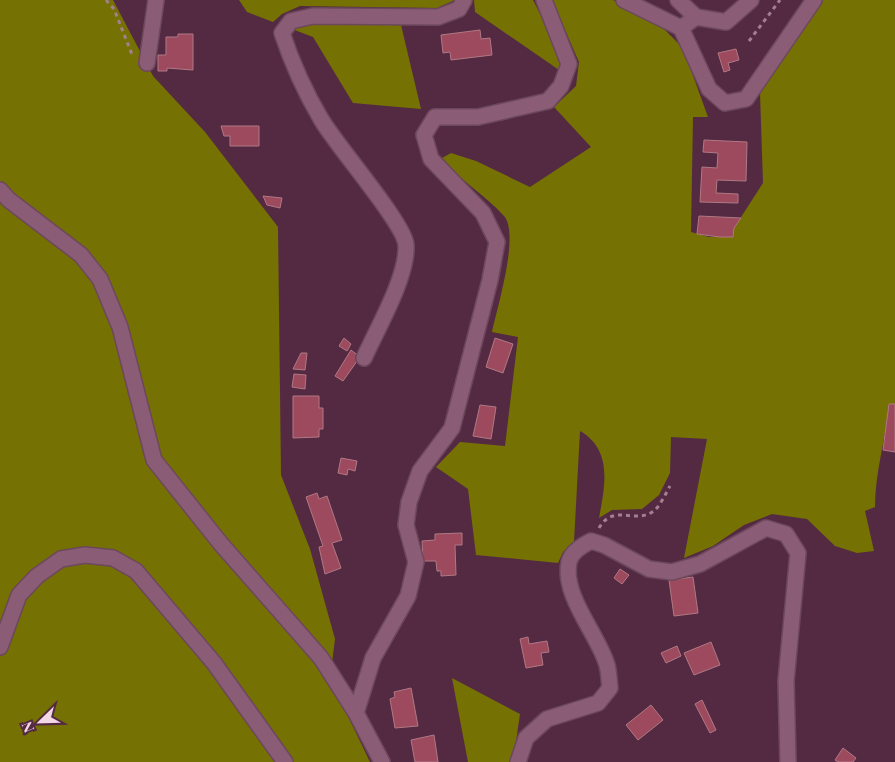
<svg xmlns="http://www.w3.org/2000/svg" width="895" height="762" font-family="'Playfair Display',serif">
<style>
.forest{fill:#767103}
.building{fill:#9d495e;stroke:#b07984}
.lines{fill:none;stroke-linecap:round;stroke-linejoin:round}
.street-casing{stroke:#6c485d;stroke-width:18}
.secondary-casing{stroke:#6c485d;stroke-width:18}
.path{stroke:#a27f92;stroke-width:3;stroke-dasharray:4 4;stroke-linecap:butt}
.street{stroke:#8b5c75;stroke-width:15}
.secondary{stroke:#8b5c75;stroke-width:15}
</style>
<rect width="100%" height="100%" fill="#542a42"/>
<path class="forest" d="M0,0H113L153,76L205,132L278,227L281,475L310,549L335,639L330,679L370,762H0Z
M239,0H455L437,8L300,6L282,14L273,22L247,12Z
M474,0H533L552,37L562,72L475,12Z
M552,0H613L658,23L683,48L708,117H693L691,232L709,237L733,236L734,228L763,183L760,93L822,0H895V404H889C886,438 875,472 875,507L865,511L874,551L857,553L835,546L807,519L772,514L744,525L713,546L684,558L707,439L671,437L670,473L659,495L642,509L612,510L599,518C605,486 613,450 580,431L574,542L563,552L558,563L476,555L468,489L436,467L460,442L505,446L518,337L492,332C497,308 520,234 504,216C484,194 459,180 442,158L451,153L476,161L530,187L591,147L554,107L576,86L579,62Z
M314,20L401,25L421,109L353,103L313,37L292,29Z
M452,678L520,714L513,762H468Z"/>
<path class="building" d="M480,30L481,39L490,38L492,55L451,60L450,52L443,53L441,35Z
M178,34H193V70L167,68V71H158V55H166V37H178Z
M736,49L739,60L728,63L730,70L724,72L718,53Z
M221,126H259V146H230V136H224Z
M704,140L747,142L746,181L717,180L716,193L738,194V203L700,202L702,167L717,168L718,153L703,152Z
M263,196L282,198L280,208L267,205Z
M699,216L741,218L734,228L733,237H720L697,234Z
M344,338L351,344L347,351L339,346Z
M495,338L513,344L503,373L486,367Z
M351,350L360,357L343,381L335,376Z
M301,353H307L305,370L293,369Z
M294,374L306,375L305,389L292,387Z
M293,396H319V408H323V429H319V437L293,438Z
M889,404H895V452L883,450Z
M480,405L496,407L491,439L473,436Z
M341,458L357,461L355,471L348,469L347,475L338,473Z
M317,493L319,499L327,496L342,540L332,543L341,568L325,574L319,547L323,546L306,497Z
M462,533V545H455L456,575L441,576V571H437L436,561H423L422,541L435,540V534Z
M620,569L629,575L622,584L614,578Z
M693,577L698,613L674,616L669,580Z
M528,637L529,644L547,641L549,652L541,653L543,665L526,668L520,639Z
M711,642L720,665L694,675L684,653Z
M677,646L681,656L666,663L661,653Z
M411,688L418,726L395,728L390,699L395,697L394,692Z
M702,700L716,730L710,733L695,704Z
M651,705L663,720L638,740L626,725Z
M434,735L438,762H415L411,740Z
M843,748L856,758L853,762H838L835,760Z"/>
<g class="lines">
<defs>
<path id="street" d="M624,0L681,28
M678,0L696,17
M751,0L726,22L696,17L681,28L709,89L725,103L746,99L814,0
M147,63L156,0
M0,190L9,200L81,255L100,279L120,327L154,460L221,544L321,658L356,713L382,762
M364,358C377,329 408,276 406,245C405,224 335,144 321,119C305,92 292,63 282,33L291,21L313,16L438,17L459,9L464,0
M356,713L373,658L408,596L416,562L406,525L409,502L420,471L452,428L490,280L497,242L483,213L431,159L424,135L435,117H478L548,101L561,86L569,64L544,0
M518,762L526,738L547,719L598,703L610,688C609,681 609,672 607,665C598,634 562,596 569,562C571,552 583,545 591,541L604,545L649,569L672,572L700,564L766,528L786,534L798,553L786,681L788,762"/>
<path id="secondary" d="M0,647L19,595L37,576L61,559L85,555L113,558L136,571L214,663L285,762"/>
</defs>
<use href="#street" class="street-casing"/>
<use href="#secondary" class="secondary-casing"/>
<path class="path" d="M106,0L114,9L133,57
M749,41L780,0
M599,528C614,502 636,526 655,510C661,504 666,493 670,486"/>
<use href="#street" class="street"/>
<use href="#secondary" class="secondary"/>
</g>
<g transform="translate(40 722) rotate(247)" stroke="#542a42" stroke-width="4" paint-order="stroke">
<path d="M0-4L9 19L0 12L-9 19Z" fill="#f2d7e4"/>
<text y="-8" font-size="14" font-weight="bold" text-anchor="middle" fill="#f2d7e4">N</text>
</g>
</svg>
